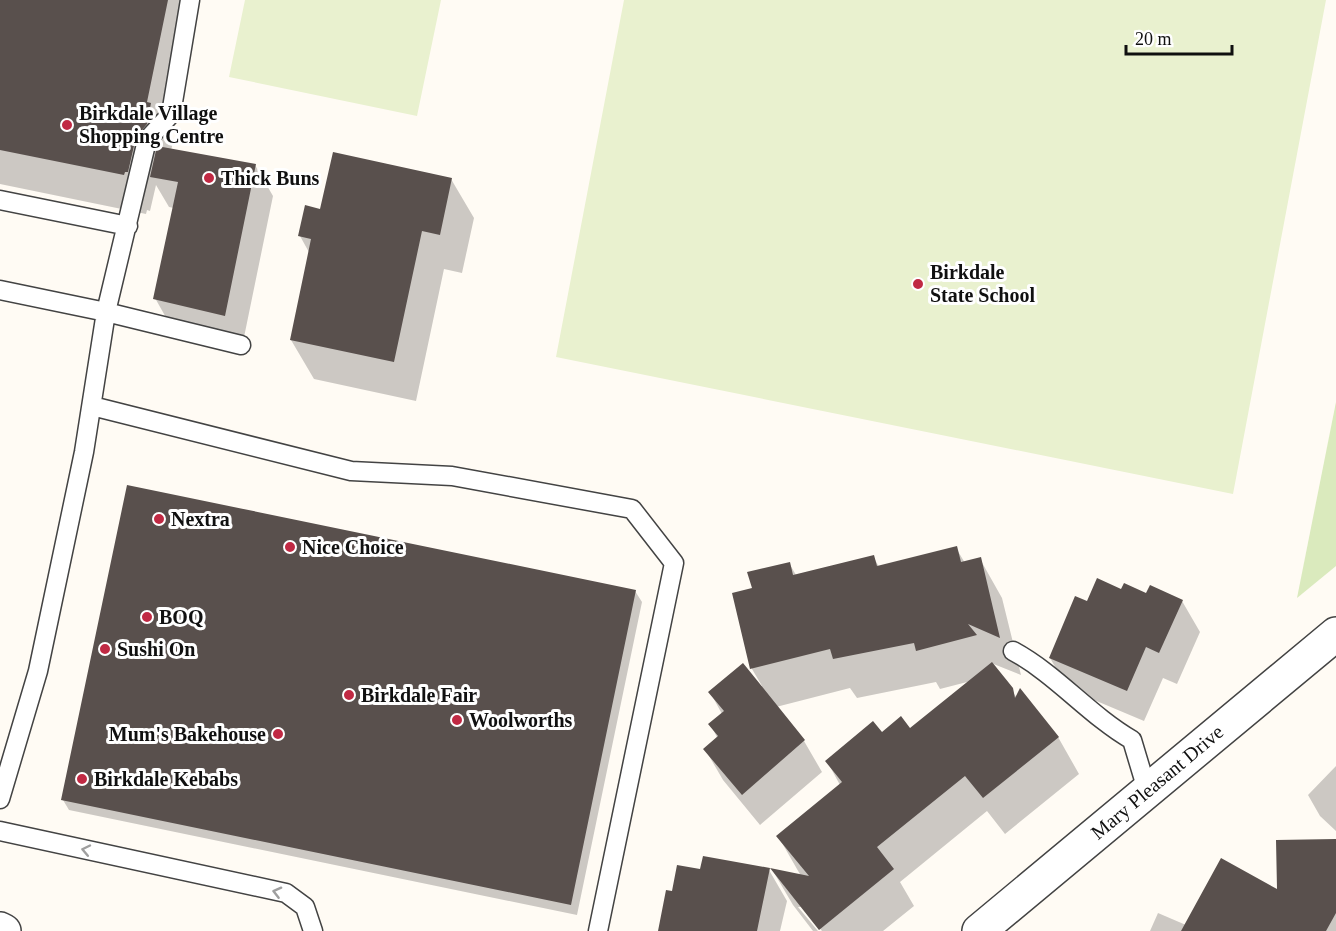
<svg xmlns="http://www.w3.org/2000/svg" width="1336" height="931" font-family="Georgia,serif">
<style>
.park{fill:#daeabd}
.pitch{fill:#e9f1cf}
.shadow{fill:#0003}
.building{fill:#59504d}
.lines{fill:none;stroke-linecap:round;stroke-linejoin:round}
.service-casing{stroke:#434343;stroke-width:21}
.minor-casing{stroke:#434343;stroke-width:36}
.service{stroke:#fff;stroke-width:18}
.minor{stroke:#fff;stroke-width:33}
.oneway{stroke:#9f9f9f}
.poi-dot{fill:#c02943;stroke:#fff;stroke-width:2}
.labels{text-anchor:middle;stroke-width:6;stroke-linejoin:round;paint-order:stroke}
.poi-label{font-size:20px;font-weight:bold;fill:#101010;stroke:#fff;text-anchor:start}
.street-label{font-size:20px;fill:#101010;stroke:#fff}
</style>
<rect width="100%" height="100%" fill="#fffbf4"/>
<path class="park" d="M1336,402V566L1297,598Z"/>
<path class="pitch" d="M245,0H441L417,116L229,77Z
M624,0H1326L1233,494L556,357Z"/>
<path class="shadow" d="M0,0H198L170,139L173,143L171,150L255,165L273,196L242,347L173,330L155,298L174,208L169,207L156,185L150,211L147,210L146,214L0,184Z
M451,179L474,218L462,273L444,269L416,401L314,379L291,340L310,254L300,236L321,210Z
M956,548L965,563L980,559L1002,598L1021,675L991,663L1017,698L1058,737L1079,774L1005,834L987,811L900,882L914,906L883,931H822L802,907H798L818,931H813L793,905L773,871L801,876L778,836L840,785L827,761L882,734L910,730L971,681L940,689L936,682L857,698L850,688L776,707L804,741L822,772L760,825L723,780L705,749L718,739L710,724L722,714L710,692L762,686L752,669L753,589L789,563L796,575L873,556L879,567Z
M635,591L642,602L577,915L69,810L63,800Z
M1122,591L1182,601L1200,632L1177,684L1163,678L1144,721L1068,689L1050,658L1088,603Z
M1336,766V831L1320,816L1308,795Z
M1336,840V931H1150L1158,913L1186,925L1278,892Z
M769,870L787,901L780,931H659L673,892Z"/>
<path class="building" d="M0,0H168L147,102L151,103L147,124L136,137L128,172H125L124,175L0,150Z
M157,146L256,164L225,316L153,299L178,182L150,177Z
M333,152L452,178L440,235L422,231L394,362L290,340L311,239L298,236L305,205L320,209Z
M127,485L636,590L571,905L61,800Z
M957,546L961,562L981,557L1000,638L968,624L977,635L916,651L914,643L833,659L830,649L750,669L732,593L752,588L747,572L790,562L793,575L874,555L877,566Z
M1097,578L1121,589L1124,583L1146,593L1150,585L1183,600L1159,653L1146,647L1127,691L1049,658L1075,596L1087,601Z
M992,662L1013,688L1015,698L1020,688L1059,737L983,798L965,776L877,847L894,869L819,930L770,868L809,876L776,836L842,782L825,761L873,721L882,732L901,716L910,728Z
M743,663L805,740L742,795L703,749L718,736L708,724L724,711L708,692Z
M1336,839V913L1326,931H1181L1221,858L1277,889L1276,840Z
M703,856L770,868L757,931H658L666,890L672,891L677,865L700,869Z"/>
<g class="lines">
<defs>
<path id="service" d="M0,200L128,226
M0,290L106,312L241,345
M92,406L351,471L452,476L632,509L674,563L598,931
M1013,651C1057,675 1089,715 1132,740L1147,790
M0,799L38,671L84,452L106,312L147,140L171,114L190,0
M0,831L286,893L305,907L313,931"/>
<path id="minor" d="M0,929L4,931
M979,931L1336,634"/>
</defs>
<use href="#service" class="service-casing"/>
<use href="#minor" class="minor-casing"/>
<use href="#service" class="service"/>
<use href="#minor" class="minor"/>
</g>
<defs><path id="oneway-chevron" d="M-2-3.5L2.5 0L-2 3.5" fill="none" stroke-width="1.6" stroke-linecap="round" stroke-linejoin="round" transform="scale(1.5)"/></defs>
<g class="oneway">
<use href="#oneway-chevron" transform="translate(86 850) rotate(-168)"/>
<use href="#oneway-chevron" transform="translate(277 892) rotate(-166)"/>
</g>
<g class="poi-dot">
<circle cx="67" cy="125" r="6"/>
<circle cx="209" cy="178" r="6"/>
<circle cx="918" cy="284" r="6"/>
<circle cx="159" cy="519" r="6"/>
<circle cx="290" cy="547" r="6"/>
<circle cx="147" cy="617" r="6"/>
<circle cx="105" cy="649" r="6"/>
<circle cx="349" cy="695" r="6"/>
<circle cx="457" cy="720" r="6"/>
<circle cx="278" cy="734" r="6"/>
<circle cx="82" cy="779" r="6"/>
</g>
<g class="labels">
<g class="poi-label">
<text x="79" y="120">Birkdale Village<tspan x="79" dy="23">Shopping Centre</tspan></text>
<text x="221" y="185">Thick Buns</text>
<text x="930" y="279">Birkdale<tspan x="930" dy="23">State School</tspan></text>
<text x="171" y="526">Nextra</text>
<text x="302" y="554">Nice Choice</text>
<text x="159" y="624">BOQ</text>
<text x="117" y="656">Sushi On</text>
<text x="361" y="702">Birkdale Fair</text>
<text x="469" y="727">Woolworths</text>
<text x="266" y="741" text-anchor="end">Mum's Bakehouse</text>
<text x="94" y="786">Birkdale Kebabs</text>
</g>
<g class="street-label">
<text transform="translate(1157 782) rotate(-40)" y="7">Mary Pleasant Drive</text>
</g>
</g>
<path d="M1126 45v9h106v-9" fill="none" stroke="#101010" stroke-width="3"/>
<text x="1135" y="45" font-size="18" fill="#101010" stroke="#ffffff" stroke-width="4.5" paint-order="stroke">20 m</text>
</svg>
